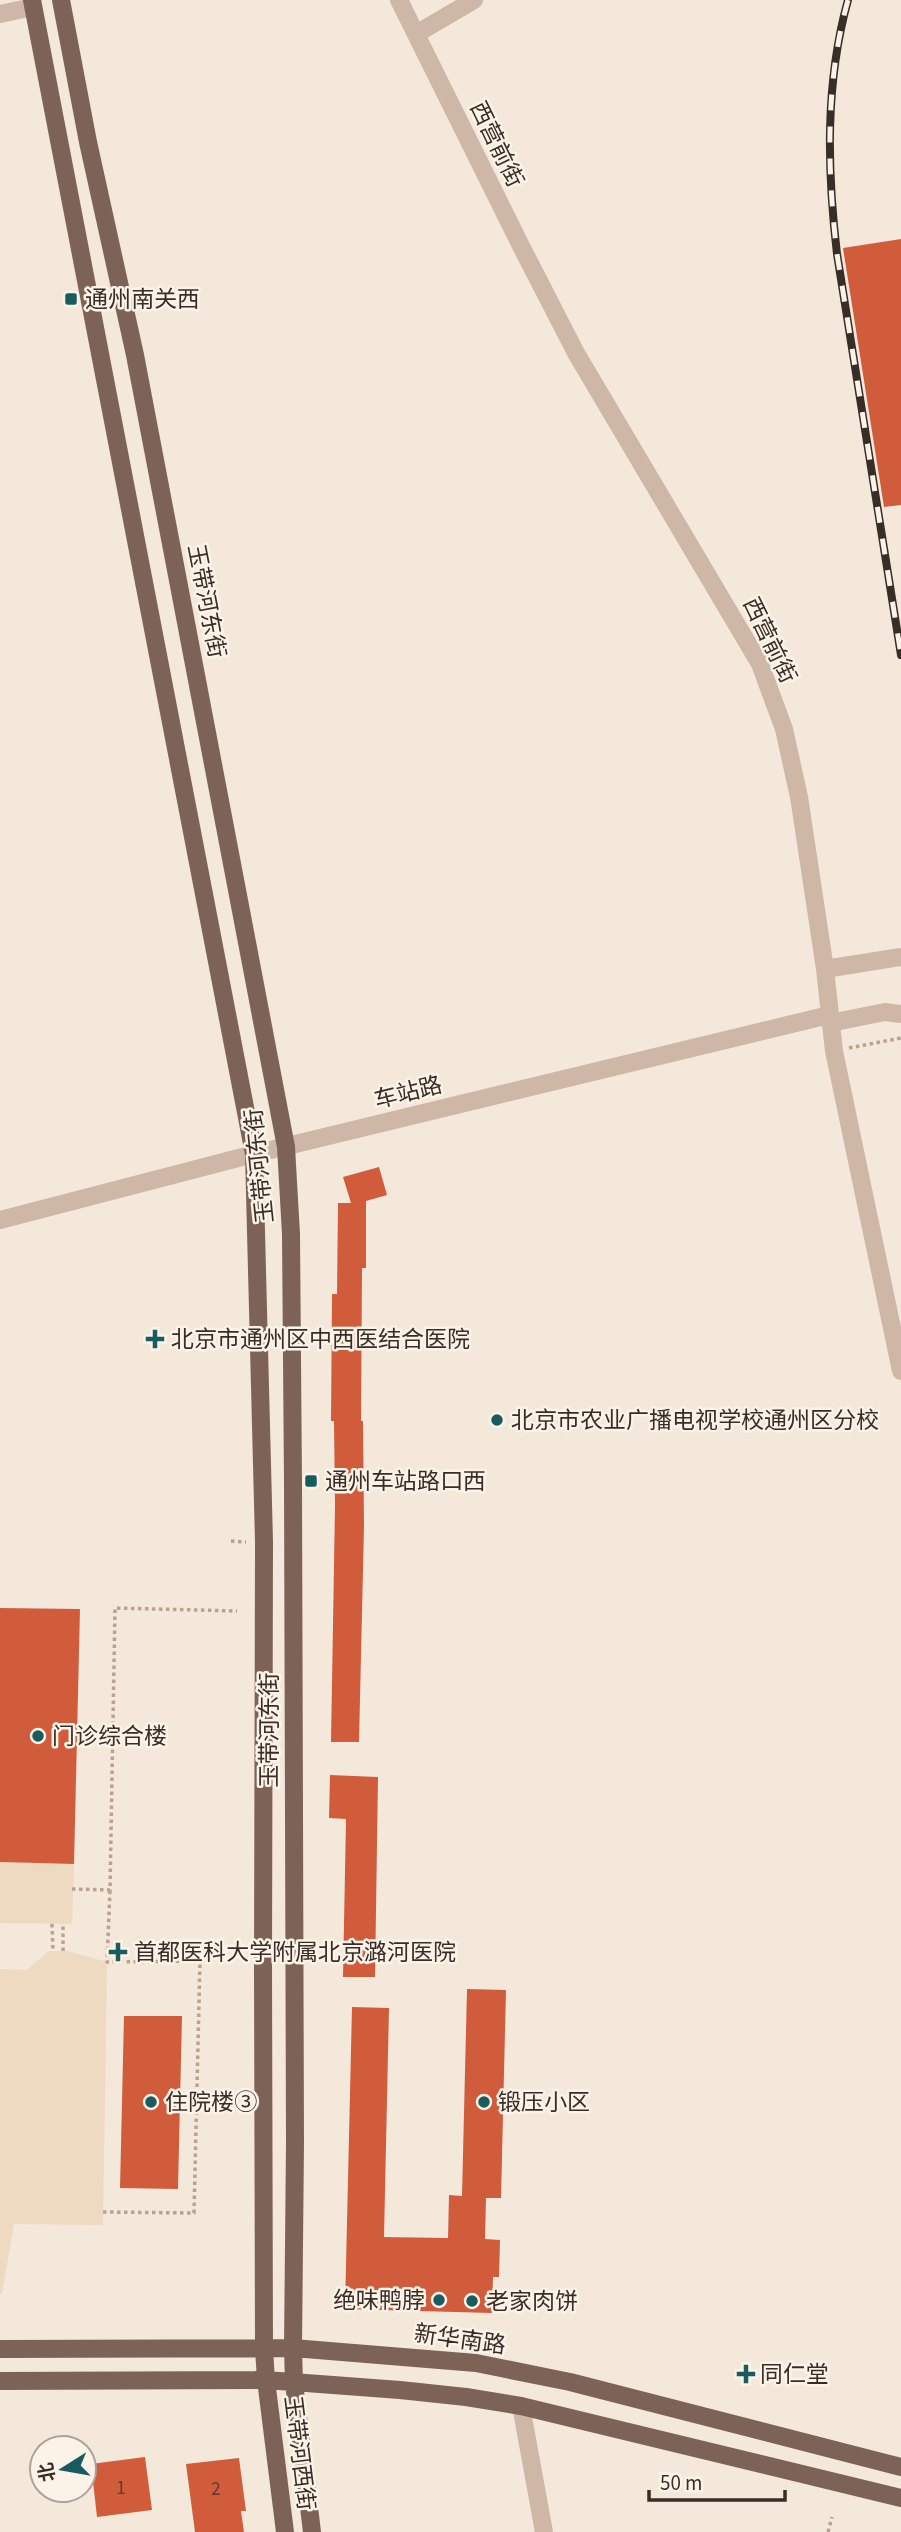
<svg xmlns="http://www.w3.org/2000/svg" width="901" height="2532" font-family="'Source Sans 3','Noto Sans SC',sans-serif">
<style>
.plaza{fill:#eed9c1}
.building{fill:#d15c3c}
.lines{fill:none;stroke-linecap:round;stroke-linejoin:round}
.path{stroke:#baa190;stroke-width:3.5;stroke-dasharray:3.5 3.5;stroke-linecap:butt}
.minor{stroke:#ceb7a6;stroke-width:18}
.major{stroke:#7d6357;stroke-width:18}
.rail-casing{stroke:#392d27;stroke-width:8}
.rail{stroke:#fbf2e8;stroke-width:5;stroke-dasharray:16;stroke-linecap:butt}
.poi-dot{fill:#195c5f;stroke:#fbf2e8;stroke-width:2.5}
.labels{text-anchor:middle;stroke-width:5;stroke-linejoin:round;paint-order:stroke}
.number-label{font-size:19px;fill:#5f392c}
.street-label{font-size:23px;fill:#392d27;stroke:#fbf2e8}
.poi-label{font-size:23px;fill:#392d27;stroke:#fbf2e8;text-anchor:start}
</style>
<rect width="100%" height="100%" fill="#f4e8db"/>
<path class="plaza" d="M0,1862L74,1864L72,1924L0,1923Z
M49,1951H68L107,1962L103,2225L14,2224L2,2294H0V1969L27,1970Z"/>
<path class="building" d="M901,239V505L884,507L843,248Z
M379,1167L387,1195L366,1201V1268H362L361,1421H363L364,1526L359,1742H331L335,1506L334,1421H331L332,1294H337L338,1203H351L343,1177Z
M0,1608L80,1609L74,1864L0,1862Z
M330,1775L378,1777L375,1977H343L346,1819L329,1818Z
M467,1989L506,1990L501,2198H486L485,2239L500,2240L499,2277H493L492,2313L345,2309L352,2007L389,2008L384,2237L448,2238L449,2195L462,2196Z
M124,2016H182L178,2189L120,2188Z
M145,2457L152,2510L97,2517L91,2464Z
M239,2458L246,2511H241L244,2532H195L186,2464Z"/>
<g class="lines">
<path class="path" d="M849,1048L901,1038
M231,1541L246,1542
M72,1889L110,1890L115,1608L237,1611
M52,1924L53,1951
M63,1951V1924
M103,2212L194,2213L200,1961L107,1962L110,1890
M828,2532L832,2517"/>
<path class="minor" d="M399,0L521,246L576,353L760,664L784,729L799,797L825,969L834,1051L901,1371
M0,14L33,7
M416,34L474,0
M825,969L901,957
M830,1023L885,1012L901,1014
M0,1220L254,1154L829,1015
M521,2406L544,2532"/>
<path class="major" d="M32,0L254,1154L264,1542L263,1966L264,2349L266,2380L285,2532
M61,0L88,142L135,355L286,1147L291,1234L293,1482L295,2143L293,2348L294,2383L312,2532
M0,2349L293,2348L476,2363L570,2382L901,2467
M0,2381L266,2380L400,2390L466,2397L521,2406L901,2498"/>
<defs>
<path id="rail" d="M848,0C825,83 827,169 837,254L901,655"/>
</defs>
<use href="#rail" class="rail-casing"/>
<use href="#rail" class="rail"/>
</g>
<g class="poi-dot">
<rect x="64" y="292" width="14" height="14" rx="3.5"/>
<path d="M151.5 1328.5h7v7h7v7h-7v7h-7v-7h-7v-7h7z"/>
<circle cx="497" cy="1420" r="7"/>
<rect x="304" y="1474" width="14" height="14" rx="3.5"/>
<circle cx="38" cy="1736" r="7"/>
<path d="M114.5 1941.5h7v7h7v7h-7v7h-7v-7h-7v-7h7z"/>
<circle cx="151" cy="2102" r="7"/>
<circle cx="484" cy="2102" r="7"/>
<circle cx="439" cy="2300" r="7"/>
<circle cx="472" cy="2301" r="7"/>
<path d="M742.5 2363.5h7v7h7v7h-7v7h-7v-7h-7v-7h7z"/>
</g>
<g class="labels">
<g class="number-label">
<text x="121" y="2494">1</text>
<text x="216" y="2495">2</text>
</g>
<g class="street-label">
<text transform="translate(497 144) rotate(64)" y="8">西营前街</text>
<text transform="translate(207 601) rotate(79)" y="8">玉带河东街</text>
<text transform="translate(770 640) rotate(64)" y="8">西营前街</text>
<text transform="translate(408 1092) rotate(-14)" y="8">车站路</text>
<text transform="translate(259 1166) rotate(-96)" y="8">玉带河东街</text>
<text transform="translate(269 1730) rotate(-90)" y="8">玉带河东街</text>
<text transform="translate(460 2339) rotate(8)" y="8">新华南路</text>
<text transform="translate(300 2453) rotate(83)" y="8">玉带河西街</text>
</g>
<g class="poi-label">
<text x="85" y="307">通州南关西</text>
<text x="171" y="1347">北京市通州区中西医结合医院</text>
<text x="511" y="1428">北京市农业广播电视学校通州区分校</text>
<text x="325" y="1489">通州车站路口西</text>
<text x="52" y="1744">门诊综合楼</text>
<text x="134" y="1960">首都医科大学附属北京潞河医院</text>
<text x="165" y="2110">住院楼③</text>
<text x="498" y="2110">锻压小区</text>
<text x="425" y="2308" text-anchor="end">绝味鸭脖</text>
<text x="486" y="2309">老家肉饼</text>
<text x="760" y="2382">同仁堂</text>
</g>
</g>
<g transform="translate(63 2469) rotate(259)"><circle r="33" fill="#fbf2e8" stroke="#ada39b" stroke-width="2"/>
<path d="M0-5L12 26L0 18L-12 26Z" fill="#195c5f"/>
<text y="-10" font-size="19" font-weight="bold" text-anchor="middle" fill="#392d27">北</text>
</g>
<path d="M649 2490v10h136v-10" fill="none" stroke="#392d27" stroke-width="3.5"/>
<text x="660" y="2490" font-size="21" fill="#392d27" stroke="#fbf2e8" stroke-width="5" paint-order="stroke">50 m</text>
</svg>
